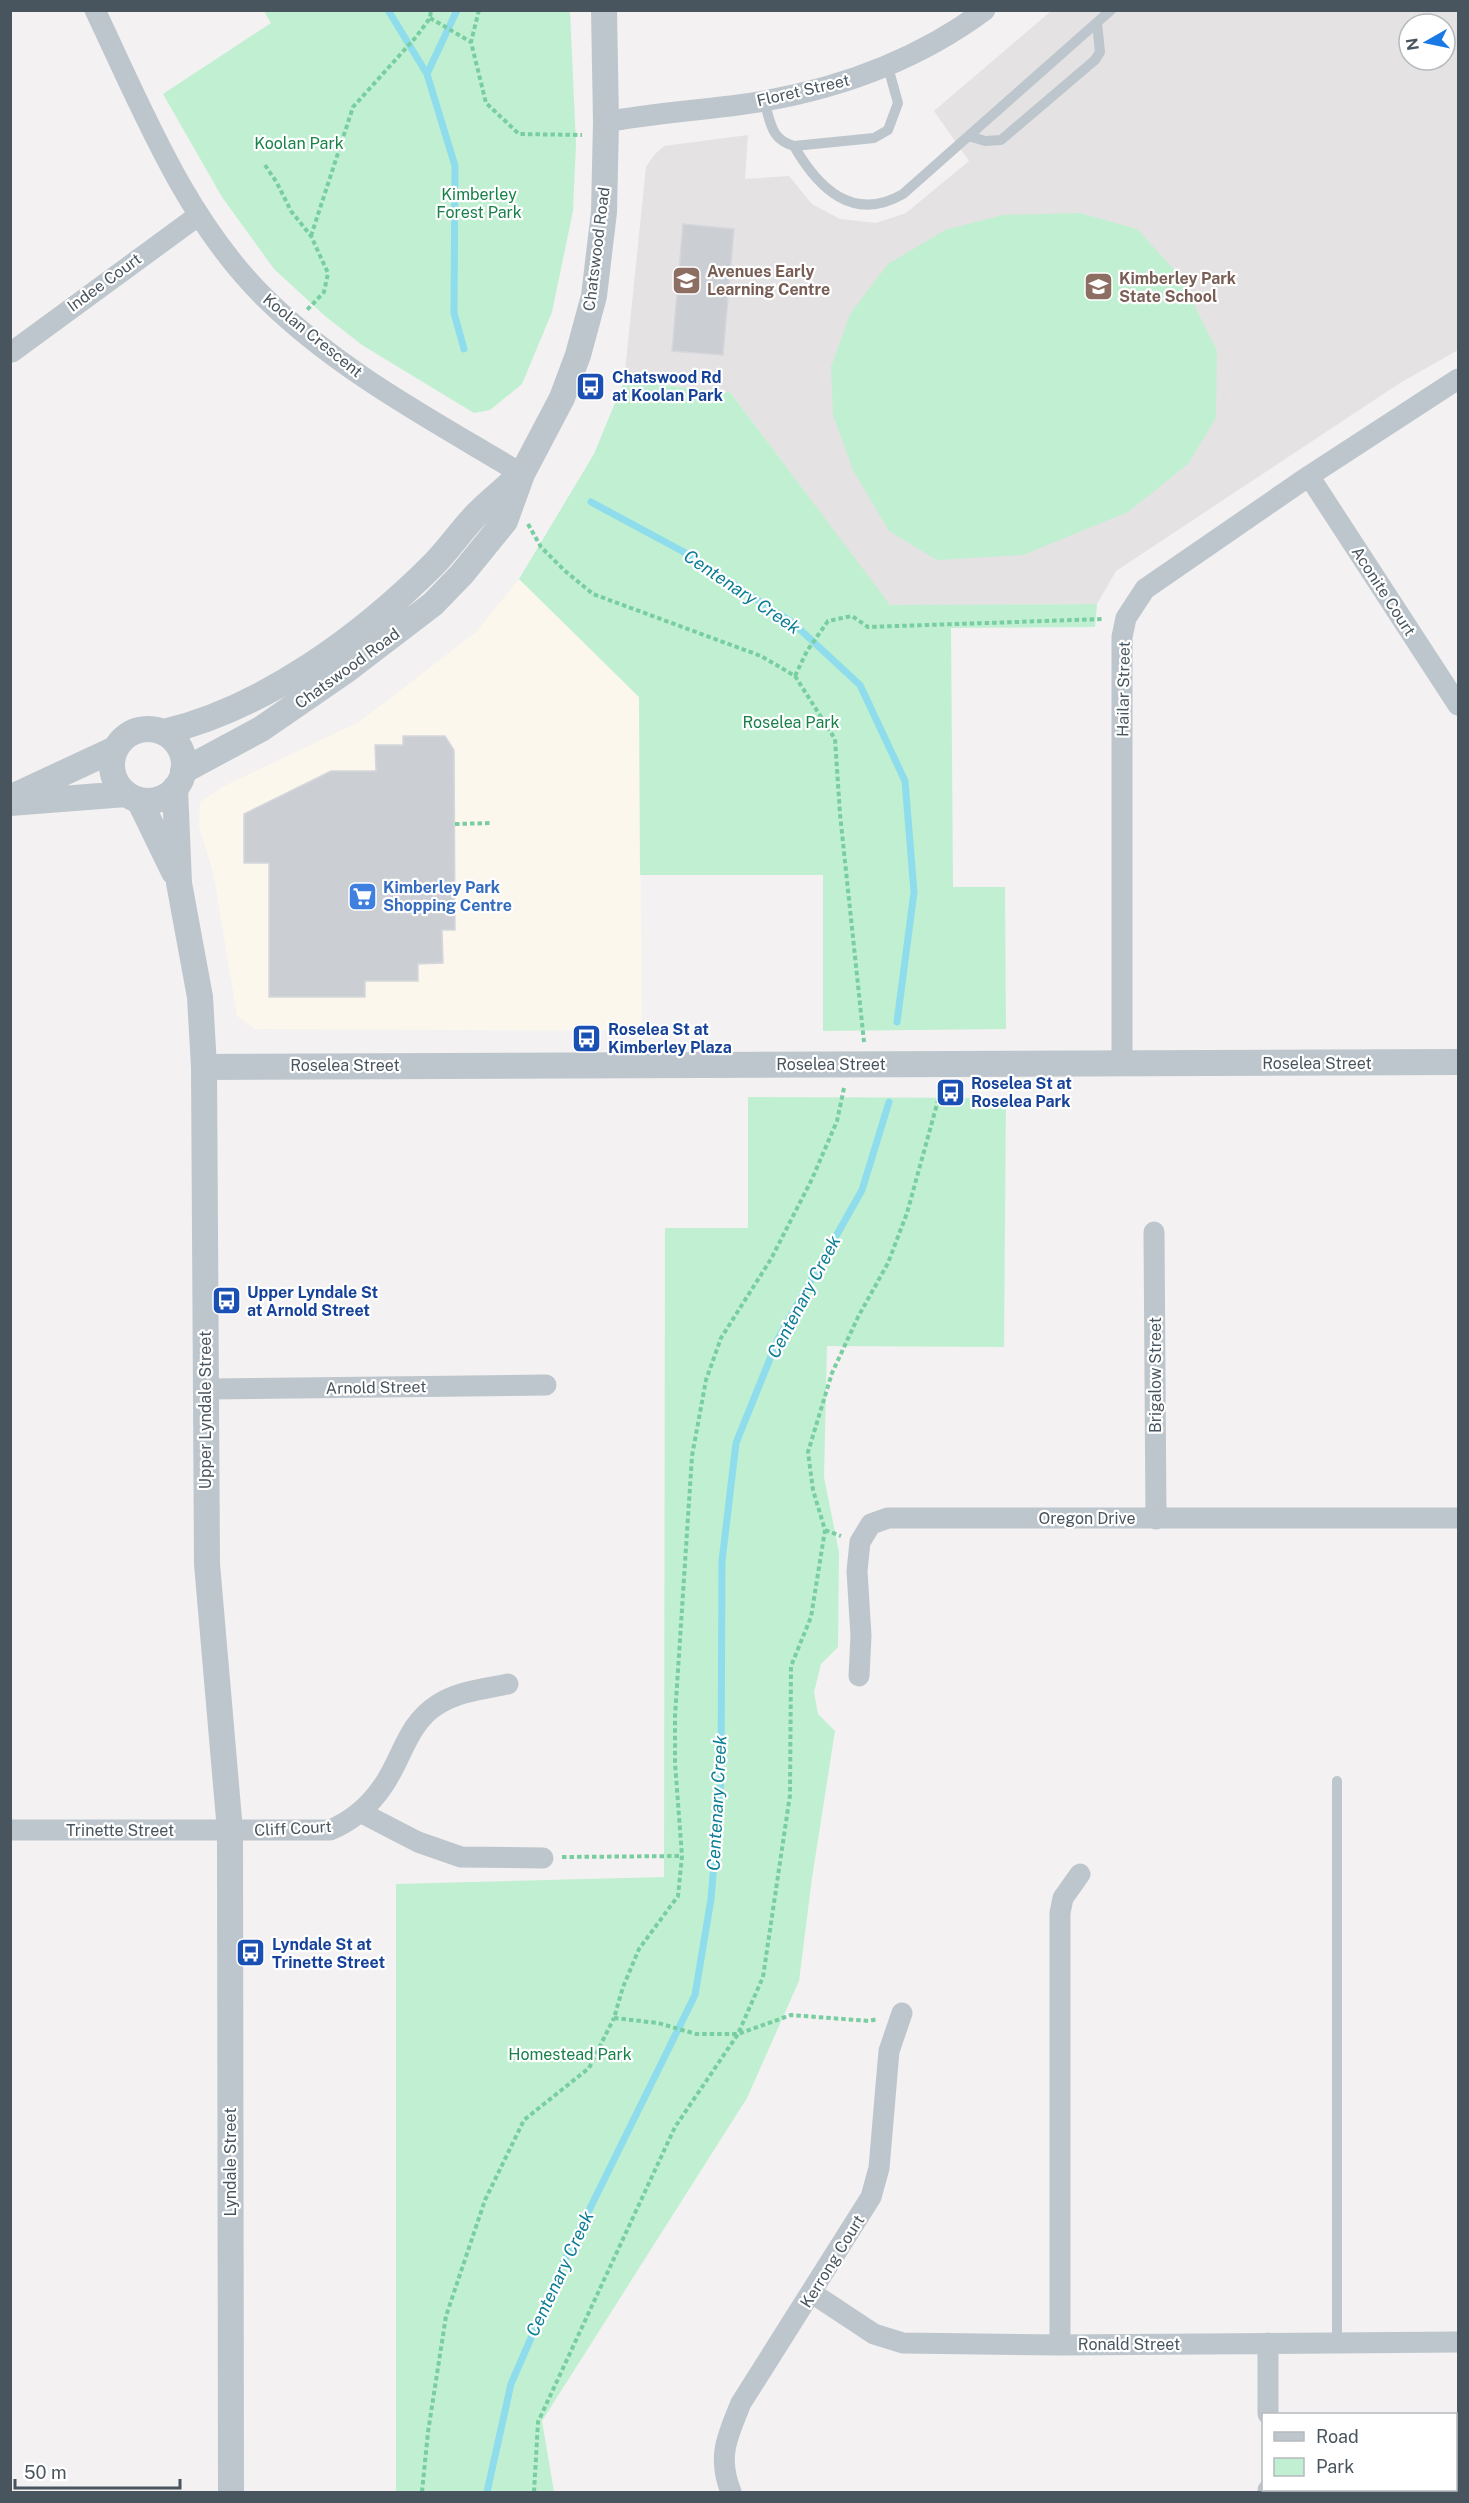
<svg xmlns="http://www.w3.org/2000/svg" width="1469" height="2503" font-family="'Public Sans',sans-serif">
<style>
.commercial{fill:#fcf7ec}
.education{fill:#e4e2e3;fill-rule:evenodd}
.green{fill:#c0f0d1}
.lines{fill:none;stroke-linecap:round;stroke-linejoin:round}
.stream{stroke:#8edcec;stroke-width:7}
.building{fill:#cbced3;stroke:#d5d7dc;stroke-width:1.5}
.path{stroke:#78cea1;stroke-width:4;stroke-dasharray:4.5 3;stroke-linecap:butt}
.service{stroke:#bdc6cd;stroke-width:10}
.minor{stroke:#bdc6cd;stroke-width:21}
.tertiary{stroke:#bdc6cd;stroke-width:26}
.labels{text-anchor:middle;stroke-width:4.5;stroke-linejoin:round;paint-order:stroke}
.street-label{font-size:16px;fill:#49555e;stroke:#fff}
.park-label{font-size:16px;fill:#188149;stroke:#fff}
.education-label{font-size:16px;font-weight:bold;fill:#785e54;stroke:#fff;text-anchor:start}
.transit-label{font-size:16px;font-weight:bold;fill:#164399;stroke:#fff;text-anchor:start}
.shop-label{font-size:16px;font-weight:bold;fill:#366cbe;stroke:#fff;text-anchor:start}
.water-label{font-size:18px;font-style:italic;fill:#0e7e96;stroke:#fff}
</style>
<rect width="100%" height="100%" fill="#f3f1f1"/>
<path class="commercial" d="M519,579L639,697L642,1031L255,1029L237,1016L214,876L199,826L200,802L224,786L359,722L475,633Z"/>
<path class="education" d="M1051,11H1458V350L1400,383L1116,571L1097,604L890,606L730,392L624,381L646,167L654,155L664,146L748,135L745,179L789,176L812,204L840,219L876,223L906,213L969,161L934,111ZM1409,24H1445V60H1409Z"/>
<path class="green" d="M264,11H570L576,144L573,211L552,312L522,384L490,410L474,413L362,345L325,316L274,269L222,197L163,94L271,23Z
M1080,213L1137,229L1179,275L1217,351L1216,418L1188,464L1128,512L1023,555L937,560L889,531L853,470L833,415L831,367L850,314L888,264L945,230L1003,215Z
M624,381L730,392L890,605L1097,604L1095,627L951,628L953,887H1005L1006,1029L823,1031V875H640L639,697L519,579L594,454Z
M748,1097L1006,1098L1004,1347L827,1346L824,1477L839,1552L838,1647L821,1664L814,1692L818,1714L835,1731L812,1878L799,1981L747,2098L542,2421L554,2492H396V1884L664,1877L665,1228H748Z"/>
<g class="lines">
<path class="stream" d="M388,10L427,74L455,166L454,313L464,349
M427,74L457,10
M591,502L682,551L793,623L860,685L905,781L914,892L897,1022
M487,2492L511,2384L567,2255L695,1995L711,1899L721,1779L722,1561L736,1443L778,1339L862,1190L889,1102"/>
</g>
<path class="building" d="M683,224L734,229L723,355L672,351Z
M403,736H445L454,750L455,930H442L443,963L418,964V981H365V997H269V863H244V814L331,771H376L375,745H403Z"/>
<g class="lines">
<path class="path" d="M479,10L471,42L486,103L519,134L582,135
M430,18L471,42
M265,165L277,183L291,211L311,236L328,273L324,292L307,310
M311,236L353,107L416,37L430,18L431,10
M528,524L541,547L565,571L593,594L761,656L795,676L835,739L840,814L864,1042
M795,676L807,651L828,621L852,616L868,627L1104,619
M455,824L492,823
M844,1088L837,1121L812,1179L771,1259L721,1338L706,1380L692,1456L675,1716V1763L682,1856L678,1896L639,1949L623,1987L614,2018L658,2023L696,2034H738L791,2015L869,2021L878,2019
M825,1530L841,1536
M562,1857L682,1856
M422,2492L428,2432L446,2316L485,2200L524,2120L589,2068L614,2018
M534,2492L538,2422L675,2127L738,2034L763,1977L790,1795L791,1666L811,1617L825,1530L813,1490L808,1452L832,1373L858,1317L888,1263L907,1213L942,1086"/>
<path class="service" d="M764,101C771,122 770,139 794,146L874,138L888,130L898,103L888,67
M969,136L985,141L1001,140L1095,60L1100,52L1097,23
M794,146C818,188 853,223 903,194L1111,10
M1337,2343V1781"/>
<path class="minor" d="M95,10C142,109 185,218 263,296C337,370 434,421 522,474
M606,122C658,112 711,110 764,101C844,87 919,59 985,10
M12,352L199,215
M1309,476L1458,705
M1122,1064V637L1126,618L1145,589L1309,476L1458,379
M1154,1232L1156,1519
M205,1389L546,1385
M859,1676L861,1636L857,1571L860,1542L871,1524L888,1518H1458
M360,1812L418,1842L461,1857L543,1858
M10,1830H330C352,1821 370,1805 383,1786C402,1759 407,1724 437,1705C458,1691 484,1689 508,1684
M812,2293L874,2334L903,2343L1060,2345L1458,2342
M1268,2343V2414
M1060,2345V1913L1063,1898L1080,1874
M1268,2490V2492
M731,2492C717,2457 727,2437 741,2403L871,2197L879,2168L889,2051L902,2013"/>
<path class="tertiary" d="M112 765a36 36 0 1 1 72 0a36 36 0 1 1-72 0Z
M164,732C264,708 361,637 433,565C449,549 462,529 478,513C491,500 506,488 519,476
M183,771L261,729L348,669L433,604L462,574L505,521L522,474L562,398L578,355L594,296L604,212L606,122L604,10
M175,788L179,883L200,997L204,1067L207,1564L230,1831L231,2492
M14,796L115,749
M139,800L174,872
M10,803L126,794
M204,1067L1458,1062"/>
</g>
<defs>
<symbol id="school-square" viewBox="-11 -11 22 22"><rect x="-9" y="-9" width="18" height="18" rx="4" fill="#8d6e63" stroke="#fff"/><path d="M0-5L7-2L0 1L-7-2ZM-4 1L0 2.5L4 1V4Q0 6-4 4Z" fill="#fff"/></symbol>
<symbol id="bus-square" viewBox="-11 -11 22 22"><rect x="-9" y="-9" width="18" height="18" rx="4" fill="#1a4fb4" stroke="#fff"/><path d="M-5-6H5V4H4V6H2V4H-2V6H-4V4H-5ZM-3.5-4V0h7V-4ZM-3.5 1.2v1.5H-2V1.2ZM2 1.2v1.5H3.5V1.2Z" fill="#fff"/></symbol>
<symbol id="supermarket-square" viewBox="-11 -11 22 22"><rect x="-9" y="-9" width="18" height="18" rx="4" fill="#3f7fe0" stroke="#fff"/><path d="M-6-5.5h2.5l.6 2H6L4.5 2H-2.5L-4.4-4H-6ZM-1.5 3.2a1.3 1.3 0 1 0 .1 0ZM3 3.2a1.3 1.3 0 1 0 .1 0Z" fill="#fff"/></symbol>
</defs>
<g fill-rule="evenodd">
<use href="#school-square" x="670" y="264" width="33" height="33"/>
<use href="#school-square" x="1082" y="270" width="33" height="33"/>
<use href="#bus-square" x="574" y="370" width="33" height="33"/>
<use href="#supermarket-square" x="346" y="880" width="33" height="33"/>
<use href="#bus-square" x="570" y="1022" width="33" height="33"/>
<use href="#bus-square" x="934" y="1076" width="33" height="33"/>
<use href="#bus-square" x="210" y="1284" width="33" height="33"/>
<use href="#bus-square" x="234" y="1936" width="33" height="33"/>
</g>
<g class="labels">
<g class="street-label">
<text transform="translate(803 90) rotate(-13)" y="6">Floret Street</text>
<text transform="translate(596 249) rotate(-83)" y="6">Chatswood Road</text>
<text transform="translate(104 282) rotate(-36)" y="6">Indee Court</text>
<text transform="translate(313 335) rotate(39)" y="6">Koolan Crescent</text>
<text transform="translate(1384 591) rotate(57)" y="6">Aconite Court</text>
<text transform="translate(347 668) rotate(-36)" y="6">Chatswood Road</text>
<text transform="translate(1123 689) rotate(-89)" y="6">Hailar Street</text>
<text x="1317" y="1069">Roselea Street</text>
<text x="831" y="1070">Roselea Street</text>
<text x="345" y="1071">Roselea Street</text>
<text transform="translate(1155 1375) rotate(-90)" y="6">Brigalow Street</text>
<text transform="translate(376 1387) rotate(-1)" y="6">Arnold Street</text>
<text transform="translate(205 1410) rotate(-90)" y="6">Upper Lyndale Street</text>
<text x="1087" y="1524">Oregon Drive</text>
<text transform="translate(293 1828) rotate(-3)" y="6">Cliff Court</text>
<text x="120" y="1836">Trinette Street</text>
<text transform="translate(230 2162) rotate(-90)" y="6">Lyndale Street</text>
<text transform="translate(832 2261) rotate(-58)" y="6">Kerrong Court</text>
<text x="1129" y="2350">Ronald Street</text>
</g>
<g class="park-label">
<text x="299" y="149">Koolan Park</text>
<text x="479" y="200">Kimberley<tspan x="479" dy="18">Forest Park</tspan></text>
<text x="791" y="728">Roselea Park</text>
<text x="570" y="2060">Homestead Park</text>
</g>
<g class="education-label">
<text x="707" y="277">Avenues Early<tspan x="707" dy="18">Learning Centre</tspan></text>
<text x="1119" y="284">Kimberley Park<tspan x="1119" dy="18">State School</tspan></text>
</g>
<g class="transit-label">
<text x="612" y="383">Chatswood Rd<tspan x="612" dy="18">at Koolan Park</tspan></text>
<text x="608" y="1035">Roselea St at<tspan x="608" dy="18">Kimberley Plaza</tspan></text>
<text x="971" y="1089">Roselea St at<tspan x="971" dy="18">Roselea Park</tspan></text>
<text x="247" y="1298">Upper Lyndale St<tspan x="247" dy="18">at Arnold Street</tspan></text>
<text x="272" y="1950">Lyndale St at<tspan x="272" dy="18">Trinette Street</tspan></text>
</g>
<g class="shop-label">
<text x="383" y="893">Kimberley Park<tspan x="383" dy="18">Shopping Centre</tspan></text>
</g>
<g class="water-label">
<text transform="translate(742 592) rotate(34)" y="6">Centenary Creek</text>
<text transform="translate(804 1297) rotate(-62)" y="6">Centenary Creek</text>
<text transform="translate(717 1803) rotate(-87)" y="6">Centenary Creek</text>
<text transform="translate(560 2274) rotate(-65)" y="6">Centenary Creek</text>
</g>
</g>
<rect width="1469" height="2503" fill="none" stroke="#49555e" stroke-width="24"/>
<rect x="1262" y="2413" width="195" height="78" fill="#ffffff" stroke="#b6bbbf" stroke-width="1.5"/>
<rect x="1274" y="2432" width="30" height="9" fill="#bdc6cd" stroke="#b6bbbf" stroke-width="1.5"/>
<text x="1316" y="2443" font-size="18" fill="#49555e">Road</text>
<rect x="1274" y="2458" width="30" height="18" fill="#c0f0d1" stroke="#b6bbbf" stroke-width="1.5"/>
<text x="1316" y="2473" font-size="18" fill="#49555e">Park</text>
<g transform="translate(1427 42) rotate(261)"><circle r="28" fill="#ffffff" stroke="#b6bbbf" stroke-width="1.5"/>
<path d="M0-4.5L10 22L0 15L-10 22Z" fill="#1a79e4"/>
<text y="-9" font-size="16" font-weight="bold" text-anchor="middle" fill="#49555e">N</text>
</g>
<path d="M15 2479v9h165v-9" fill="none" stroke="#49555e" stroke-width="3"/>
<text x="24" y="2479" font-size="18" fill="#49555e" stroke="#ffffff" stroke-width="4.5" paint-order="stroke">50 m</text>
</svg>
